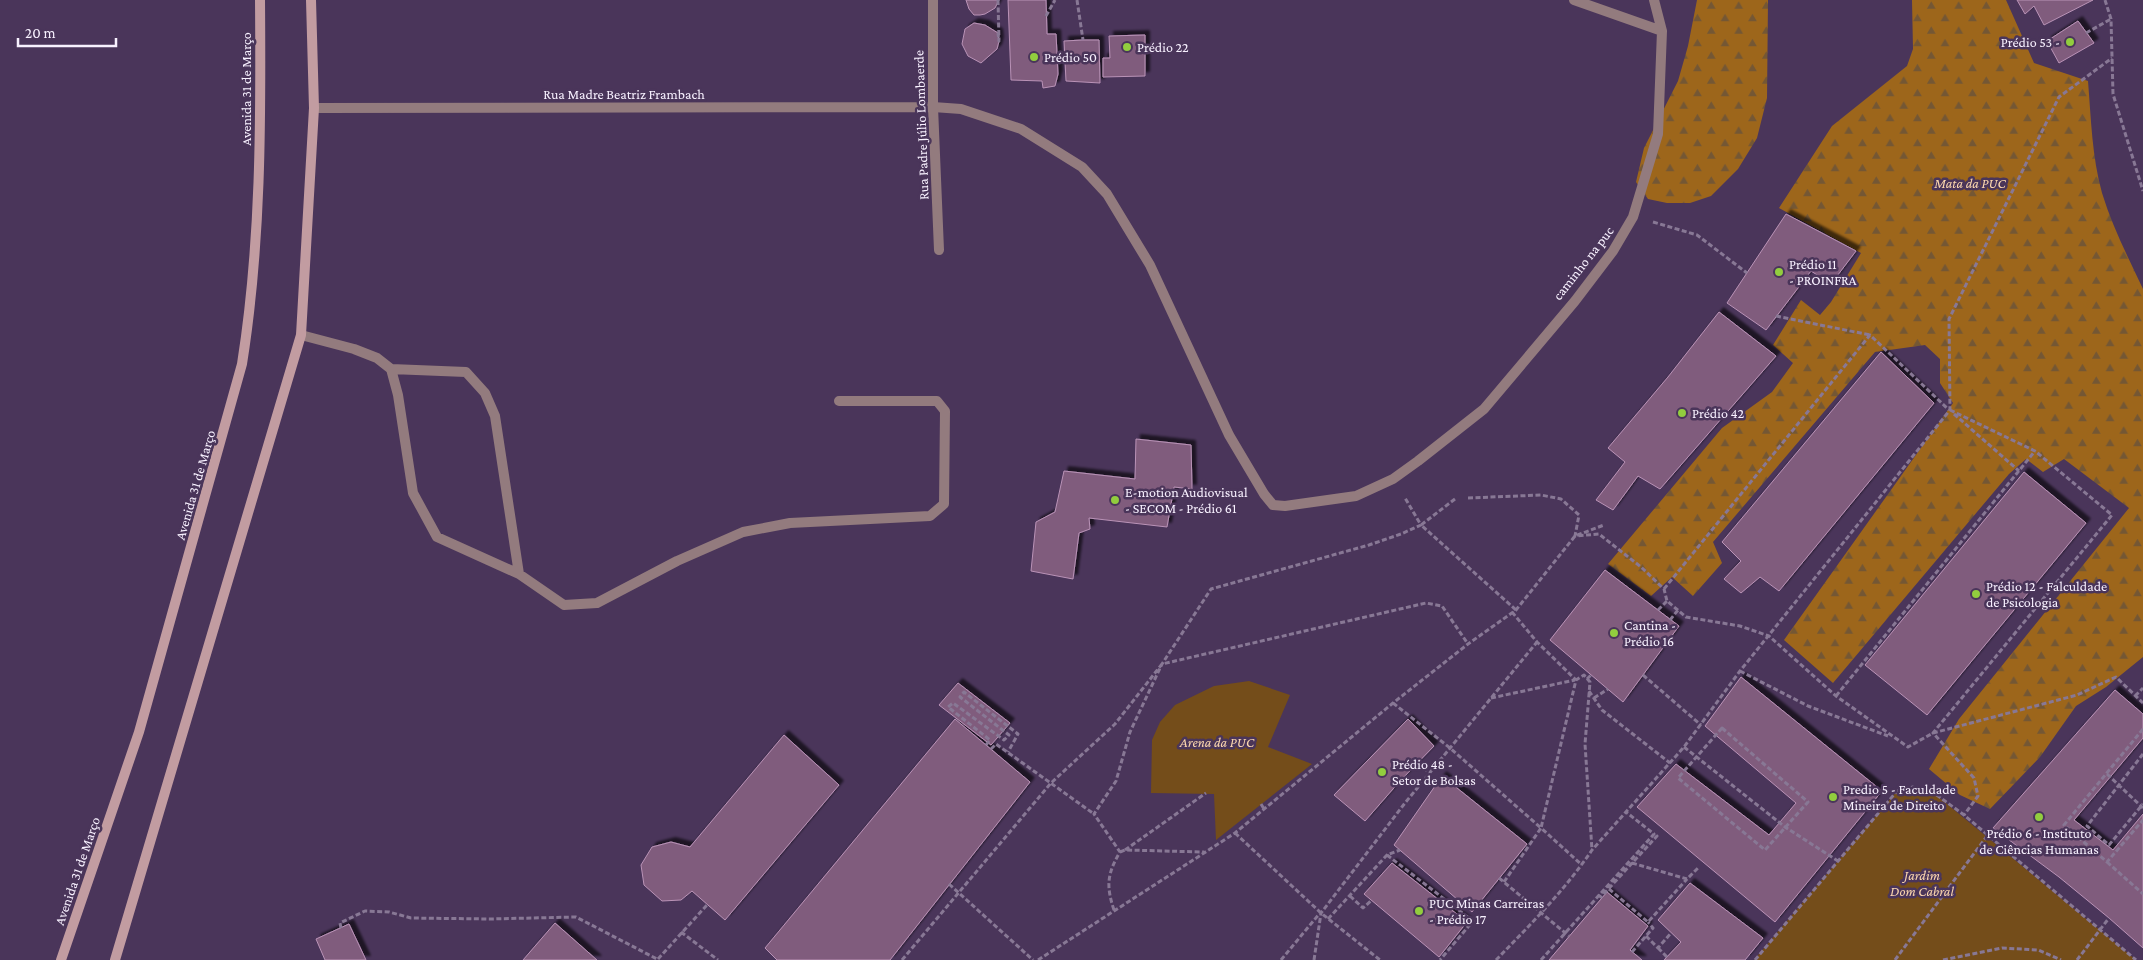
<svg xmlns="http://www.w3.org/2000/svg" width="2143" height="960" font-family="'Crimson Pro',serif">
<style>
.forest{fill:url(#forest-firs)}
.park{fill:#744d1a}
.building{fill:#805c7d;stroke:#ba93b7;filter:url(#shadow)}
.lines{fill:none;stroke-linecap:round;stroke-linejoin:round}
.path{stroke:#887895;stroke-width:3;stroke-dasharray:5 2.5;stroke-linecap:butt}
.lane{stroke:#937b7e;stroke-width:10}
.street{stroke:#937b7e;stroke-width:10}
.secondary{stroke:#c29ca1;stroke-width:10}
.poi-dot{fill:#92cd3e;stroke:#4a355a;stroke-width:2}
.labels{text-anchor:middle;stroke-width:5;stroke-linejoin:round;paint-order:stroke}
.poi-label{font-size:14px;fill:#f8f1ff;stroke:#4a355a;text-anchor:start}
.street-label{font-size:14px;fill:#f8f1ff;stroke:#4a355a}
.park-label{font-size:14px;font-style:italic;fill:#fcd7ae;stroke:#4a355a}
</style>
<defs>
<pattern id="forest-firs" width="22" height="20" patternUnits="userSpaceOnUse" patternTransform="scale(1.25)"><rect width="22" height="20" fill="#9d661b"/><path d="M5 1l3.5 6h-7zM16 11l3.5 6h-7z" fill="#745734"/></pattern>
<filter id="shadow"><feDropShadow dx="4.5" dy="-4.5" stdDeviation="1" flood-color="#0009"/></filter>
</defs>
<rect width="100%" height="100%" fill="#4a355a"/>
<path class="forest" d="M1697,0H1768L1767,98L1757,138L1738,169L1711,196L1690,203H1667L1648,199L1636,182L1644,148L1678,81L1688,46Z
M1912,0H2006L2034,63L2088,81C2091,118 2092,157 2102,193C2112,226 2128,257 2143,289V657L2106,687L2076,706L2040,757L1990,809L1960,795L1929,769L1959,719L2129,508L2064,459L2043,472L2026,459L2009,474L1833,683L1784,640L1953,403L1940,383V359L1925,345L1875,352L1713,542L1722,563L1693,596L1672,577L1651,596L1608,564L1722,428L1772,392L1793,363L1773,345L1801,300L1820,315L1831,302L1861,253L1779,208L1832,126L1907,66L1913,49Z"/>
<path class="park" d="M1249,681L1290,695L1268,747L1312,764L1216,840L1214,794L1151,793L1152,740L1160,722L1175,705L1214,686Z
M1930,790L2136,960H1754L1897,791Z"/>
<path class="building" d="M966,0H999L995,8L985,14L980,15H974L969,9Z
M1008,0H1046L1047,34H1056L1058,74L1055,86L1043,88L1042,81L1011,80Z
M2017,0H2093L2044,25L2034,6L2025,14Z
M2078,21L2094,43L2059,63L2047,41Z
M974,23L985,25L998,33L999,41L997,49L981,63L968,56L962,44L965,29Z
M1145,35V76L1103,77V58H1110L1109,36Z
M1083,40H1099L1100,83L1066,81L1064,41Z
M1786,214L1856,251L1831,284L1811,271L1766,330L1727,303Z
M1719,312L1776,356L1660,489L1638,476L1613,510L1596,500L1625,462L1608,448L1668,377Z
M1881,352L1934,403L1779,591L1760,577L1741,593L1724,579L1741,561L1722,542Z
M1136,439L1191,445L1192,489L1174,487L1167,527L1089,518L1090,529L1079,533L1073,579L1031,571L1036,522L1055,512L1064,471L1135,479Z
M2024,472L2086,523L1927,715L1865,665Z
M1605,570L1679,626L1623,702L1550,640Z
M1741,677L1882,791L1775,922L1637,807L1676,764L1769,835L1796,803L1705,726Z
M958,683L1010,723L991,745L939,705Z
M2115,690L2143,714V738L2074,820L2113,850L2143,814V948L2109,918L2059,877L1993,828Z
M955,719L1030,782L890,960H777L765,948Z
M1408,719L1434,746L1400,781L1365,821L1334,795Z
M784,735L839,785L725,920L692,891L681,900L662,901L644,885L641,865L652,847L671,842L690,847Z
M1442,776L1527,844L1472,912L1394,845Z
M1392,863L1467,922L1439,957L1364,894Z
M1690,883L1763,938L1745,960H1664L1681,942L1658,920Z
M1607,892L1648,926L1630,950L1642,960H1549Z
M555,923L597,960H523Z
M349,924L366,960H325L316,939Z"/>
<g class="lines">
<path class="path" d="M998,0L999,41L998,33
M1077,0L1083,40
M2105,0L2111,19L2113,94L2143,191
M1046,16L1055,0
M2086,33L2111,19
M1653,222L1697,235L1747,273
M1776,316L1870,335
M1950,410L2035,451L2112,515L1933,733L1974,778L1978,796L1964,815
M1954,414L2019,471
M1468,498L1541,495L1561,499L1579,515L1575,536L1599,534L1641,567L1664,589L1667,601L1686,617L1740,626L1769,636L1836,696L1908,747L1933,733L2077,695L2116,677L2143,703
M1455,499L1421,525L1516,610
M1664,589L1870,335L1949,410
M1658,610L1667,601
M1512,612L1537,642L1576,680
M1670,620L1678,610
M1740,671L1808,706L1888,736
M1643,675L1701,725
M1587,679L1591,675
M1589,691L1602,710L1670,763
M1836,696L2035,451
M2135,696L2143,688
M1491,698L1575,680
M1594,698L1608,689
M1393,703L1450,748L1541,828L1576,680L1584,675L1590,682L1585,744L1592,850
M1722,728L1808,802L1765,850L1678,778Z
M2143,729L2064,825L2107,862L2143,820
M986,745L990,740L948,707L953,703L1004,740L1009,735L960,697L964,692L1018,734L1008,752
M1684,747L1785,827L1838,861
M991,749L996,744L1094,814
M2143,754L2087,826L2109,845L2143,804
M1417,763L1430,773
M2107,774L2143,808
M1261,804L1264,809
M1235,833L1321,913L1380,960
M1125,850L1206,793
M1120,852L1125,850L1204,852
M1387,855L1473,921L1440,960
M2107,862L2143,894
M1632,863L1687,879L1699,867
M1499,878L1569,936
M1504,882L1541,828L1582,865
M949,884L1033,960
M1609,889L1648,922L1687,879
M1598,895L1601,897L1657,836L1654,834
M1350,896L1363,908L1372,900
M1114,910C1106,886 1107,874 1120,852L1094,814L1116,781L1130,732L1162,664L1211,589L1369,545L1401,534L1421,525L1405,498
M1328,919L1387,855L1400,850
M341,928L340,923L365,911L389,912L411,918L489,919L576,917L659,960
M681,932L718,960
M1646,936L1658,948L1671,933
M1658,948L1667,957
M1632,952L1653,928L1648,922
M658,959L707,905
M902,960L1051,783L1115,724L1162,664L1426,603L1442,606L1468,644
M1038,960L1235,833L1393,703L1468,644L1516,610L1575,536L1604,525
M1281,960L1320,913
M1314,960L1321,913L1405,803L1537,642
M1496,960C1530,925 1565,890 1592,850L1684,747L1740,671L1950,410L1949,319L2059,97L2112,58
M1541,960L1654,834L1626,812
M1755,960L1897,791L1913,787L1930,790L1964,815L2136,960
M1895,960L1987,836
M1943,960L2002,948L2038,950L2061,960
M2077,960L2109,918"/>
<path class="lane" d="M1574,0L1662,31
M933,107L961,109L1021,129L1082,167L1107,194L1150,265L1229,435L1264,494L1273,505L1285,506L1356,496L1393,479L1418,461L1484,409L1575,301L1613,251L1633,217L1658,134L1662,31L1654,0
M301,335L354,349L377,358L391,369L398,395L413,493L437,537L519,574L564,605L597,603L677,561L743,532L790,523L930,516L944,504L945,411L937,401H839
M391,369L466,372L485,393L495,416L519,574"/>
<path class="street" d="M933,0V107L939,250
M314,108L933,107"/>
<path class="secondary" d="M61,960L139,732L242,364C261,244 261,121 260,0
M115,960L301,335L314,108L311,0"/>
</g>
<g class="poi-dot">
<circle cx="2070" cy="42" r="5"/>
<circle cx="1127" cy="47" r="5"/>
<circle cx="1034" cy="57" r="5"/>
<circle cx="1779" cy="272" r="5"/>
<circle cx="1682" cy="413" r="5"/>
<circle cx="1115" cy="500" r="5"/>
<circle cx="1976" cy="594" r="5"/>
<circle cx="1614" cy="633" r="5"/>
<circle cx="1382" cy="772" r="5"/>
<circle cx="1833" cy="797" r="5"/>
<circle cx="2039" cy="817" r="5"/>
<circle cx="1419" cy="911" r="5"/>
</g>
<g class="labels">
<g class="poi-label">
<text x="2060" y="47" text-anchor="end">Prédio 53 -</text>
<text x="1137" y="52">Prédio 22</text>
<text x="1044" y="62">Prédio 50</text>
<text x="1789" y="269">Prédio 11<tspan x="1789" dy="16">- PROINFRA</tspan></text>
<text x="1692" y="418">Prédio 42</text>
<text x="1125" y="497">E-motion Audiovisual<tspan x="1125" dy="16">- SECOM - Prédio 61</tspan></text>
<text x="1986" y="591">Prédio 12 - Falculdade<tspan x="1986" dy="16">de Psicologia</tspan></text>
<text x="1624" y="630">Cantina -<tspan x="1624" dy="16">Prédio 16</tspan></text>
<text x="1392" y="769">Prédio 48 -<tspan x="1392" dy="16">Setor de Bolsas</tspan></text>
<text x="1843" y="794">Predio 5 - Faculdade<tspan x="1843" dy="16">Mineira de Direito</tspan></text>
<text x="2039" y="838" text-anchor="middle">Prédio 6 - Instituto<tspan x="2039" dy="16">de Ciências Humanas</tspan></text>
<text x="1429" y="908">PUC Minas Carreiras<tspan x="1429" dy="16">- Prédio 17</tspan></text>
</g>
<g class="street-label">
<text transform="translate(246 89) rotate(-90)" y="5">Avenida 31 de Março</text>
<text x="624" y="99">Rua Madre Beatriz Frambach</text>
<text transform="translate(921 125) rotate(-92)" y="5">Rua Padre Júlio Lombaerde</text>
<text transform="translate(1583 263) rotate(-52)" y="5">caminho na puc</text>
<text transform="translate(195 485) rotate(-74)" y="5">Avenida 31 de Março</text>
<text transform="translate(77 871) rotate(-71)" y="5">Avenida 31 de Março</text>
</g>
<g class="park-label">
<text x="1970" y="188">Mata da PUC</text>
<text x="1217" y="747">Arena da PUC</text>
<text x="1922" y="880">Jardim<tspan x="1922" dy="16">Dom Cabral</tspan></text>
</g>
</g>
<path d="M18 38v8h98v-8" fill="none" stroke="#f8f1ff" stroke-width="2.5"/>
<text x="25" y="38" font-size="15" fill="#f8f1ff" stroke="#4a355a" stroke-width="4" paint-order="stroke">20 m</text>
</svg>
